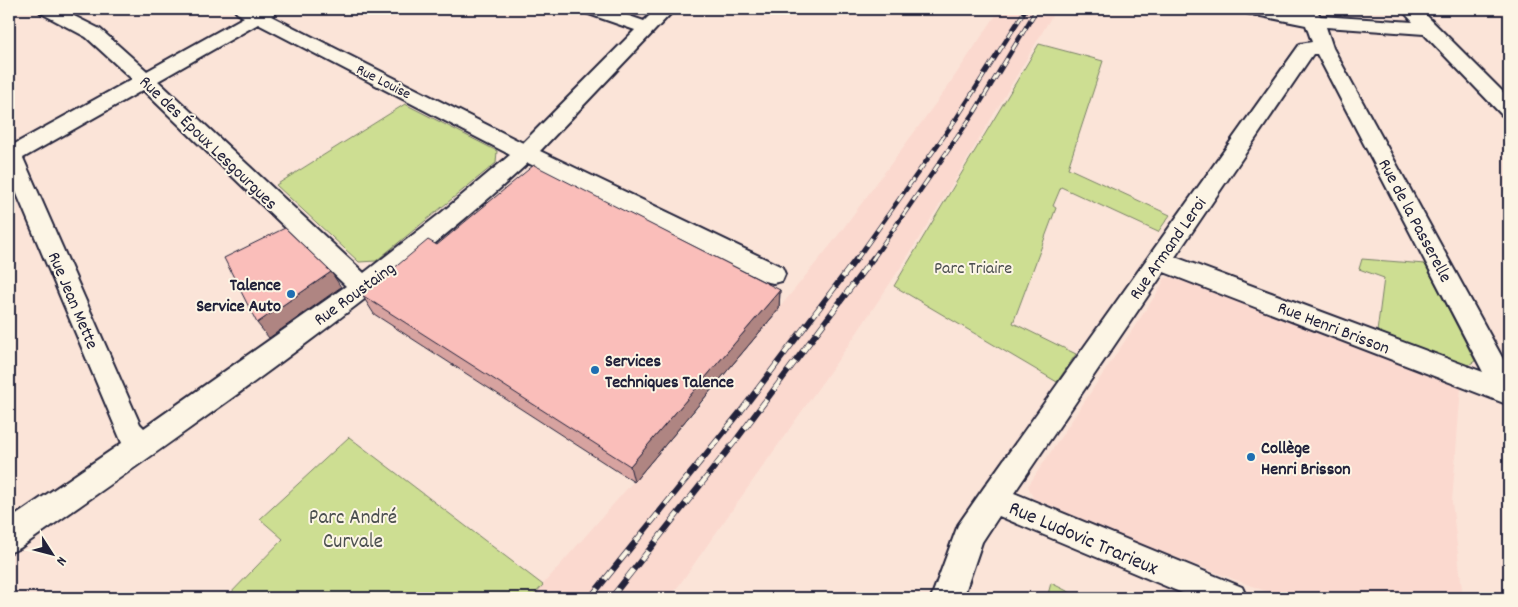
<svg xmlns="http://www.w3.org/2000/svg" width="1518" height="607" font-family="Dekko,sans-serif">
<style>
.built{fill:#fbd9cf}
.green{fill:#cdde92;stroke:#788066}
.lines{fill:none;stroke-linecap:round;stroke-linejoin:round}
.street-casing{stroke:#22223b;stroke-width:4}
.street{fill:#fcf5e5;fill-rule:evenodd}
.rail-far1-casing{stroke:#22223b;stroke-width:4.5}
.rail-casing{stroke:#22223b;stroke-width:6}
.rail-far1{stroke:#fcf5e5;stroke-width:3;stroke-dasharray:9;stroke-linecap:butt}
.rail{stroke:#fcf5e5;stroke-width:4.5;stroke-dasharray:12;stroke-linecap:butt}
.wall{fill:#d7a3a0;stroke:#22223b}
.shaded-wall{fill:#af8582;stroke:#22223b}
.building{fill:#fabeba;stroke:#22223b}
.poi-dot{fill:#1f6fb2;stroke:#fcf5e5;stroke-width:2}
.labels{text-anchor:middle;stroke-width:4;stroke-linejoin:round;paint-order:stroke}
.far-street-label{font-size:15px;fill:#22223b;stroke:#fcf5e5}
.street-label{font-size:18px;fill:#22223b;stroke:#fcf5e5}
.park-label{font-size:18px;fill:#4d5151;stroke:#fcf5e5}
.poi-label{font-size:18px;font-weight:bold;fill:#22223b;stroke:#fcf5e5;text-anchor:start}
.near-park-label{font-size:21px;fill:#4d5151;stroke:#fcf5e5}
.near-street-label{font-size:21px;fill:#22223b;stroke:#fcf5e5}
</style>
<rect width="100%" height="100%" fill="#fbe4d8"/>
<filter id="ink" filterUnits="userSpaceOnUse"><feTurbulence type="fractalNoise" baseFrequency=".02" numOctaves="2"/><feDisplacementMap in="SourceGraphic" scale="10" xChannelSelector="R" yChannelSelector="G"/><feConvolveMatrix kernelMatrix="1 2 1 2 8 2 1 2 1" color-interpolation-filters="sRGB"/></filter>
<g filter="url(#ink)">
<path class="built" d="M1000,9H1056L955,180L903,264L850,343L670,598H531L697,409L833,242L944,92Z
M1175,277L1461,387L1452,502L1463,598H1284L1140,544L1033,498L1028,486L1157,293L1165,278Z"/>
<path class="green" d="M1039,44L1103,61L1068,168L1170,215L1158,232L1061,187L1053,206L1056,208L1013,323L1076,354L1057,382L894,286Z
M405,104L497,151L496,163L376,261L359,262L276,185Z
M1362,259L1425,264L1475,361L1467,366L1377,332L1384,278L1359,269Z
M349,437L543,585L531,598H226L283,539L260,519Z
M1051,583L1081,598H1047Z"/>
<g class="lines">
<defs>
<path id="street" d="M38,9H60L100,29L147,71L244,17L237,13L234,9H277L275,14L271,16L523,143L635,30L586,13L583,9H609L644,21L656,9H675L540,151L782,267L785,274L782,281L773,283L764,281L528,163C475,212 419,257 362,301C251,387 135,467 20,548L9,553V520L122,443L9,175V146H11L132,79L86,37L41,13ZM258,24L505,152L510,155L441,213L364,273L158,81ZM143,90L346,286L144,428L140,424L23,158Z
M1243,9H1279L1300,13L1298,9H1316L1320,16L1413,22L1401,9H1420L1509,98V117L1502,115L1424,34L1326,27L1333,48L1509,370V405L1164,272L1014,493L1242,587L1247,598H1194L999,516L982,542L963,598H931L958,525L983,489L1300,44L1312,42L1306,25L1246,13ZM1313,54H1317L1483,372L1175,257Z"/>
</defs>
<use href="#street" class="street-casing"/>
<use href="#street" class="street"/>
<defs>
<path id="rail-far1" d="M856,260L956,119L1026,9
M872,260L974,113L1037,9"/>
<path id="rail" d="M590,598L741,411L857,258
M611,598L736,440L873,258"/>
</defs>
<use href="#rail-far1" class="rail-far1-casing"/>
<use href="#rail" class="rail-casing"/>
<use href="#rail-far1" class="rail-far1"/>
<use href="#rail" class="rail"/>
</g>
<path class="wall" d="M437,245L780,290L779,309L634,482L374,314L362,295Z"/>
<path class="shaded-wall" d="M331,272L341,287L269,338L257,323Z
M780,290L779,309L634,482L630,466Z"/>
<path class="building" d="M534,165L780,290L630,466L362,295L428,240L437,245Z
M285,228L331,272L257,323L224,258Z"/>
</g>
<g class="poi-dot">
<circle cx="291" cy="294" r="5"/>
<circle cx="595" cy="370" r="5"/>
<circle cx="1251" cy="457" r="5"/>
</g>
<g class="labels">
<g class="far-street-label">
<text transform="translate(384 81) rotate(27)" y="5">Rue Louise</text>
</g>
<g class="street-label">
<text transform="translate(209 142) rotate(44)" y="6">Rue des Époux Lesgourgues</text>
<text transform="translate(1416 220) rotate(62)" y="6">Rue de la Passerelle</text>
<text transform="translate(1167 248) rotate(-55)" y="6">Rue Armand Leroi</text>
<text transform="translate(354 293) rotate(-36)" y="6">Rue Roustaing</text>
<text transform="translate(74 300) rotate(67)" y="6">Rue Jean Mette</text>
<text transform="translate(1334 327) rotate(21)" y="6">Rue Henri Brisson</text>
</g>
<g class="park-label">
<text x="973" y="273">Parc Triaire</text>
</g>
<g class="poi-label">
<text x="281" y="290" text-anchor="end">Talence<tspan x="281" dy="21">Service Auto</tspan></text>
<text x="605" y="366">Services<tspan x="605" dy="21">Techniques Talence</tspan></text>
<text x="1261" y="453">Collège<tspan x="1261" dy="21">Henri Brisson</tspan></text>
</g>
<g class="near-park-label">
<text x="353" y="523">Parc André<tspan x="353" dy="24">Curvale</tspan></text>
</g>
<g class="near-street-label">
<text transform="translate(1084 537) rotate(23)" y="7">Rue Ludovic Trarieux</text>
</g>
</g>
<rect width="1518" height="607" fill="none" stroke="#fcf5e5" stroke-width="30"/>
<rect x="15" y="15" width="1488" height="577" fill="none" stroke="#22223b" stroke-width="2" filter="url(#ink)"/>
<g transform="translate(52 554) rotate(126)" stroke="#fcf5e5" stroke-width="4" paint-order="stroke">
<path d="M0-4L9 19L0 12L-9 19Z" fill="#22223b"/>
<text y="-8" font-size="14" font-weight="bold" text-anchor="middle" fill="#22223b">N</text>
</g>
</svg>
